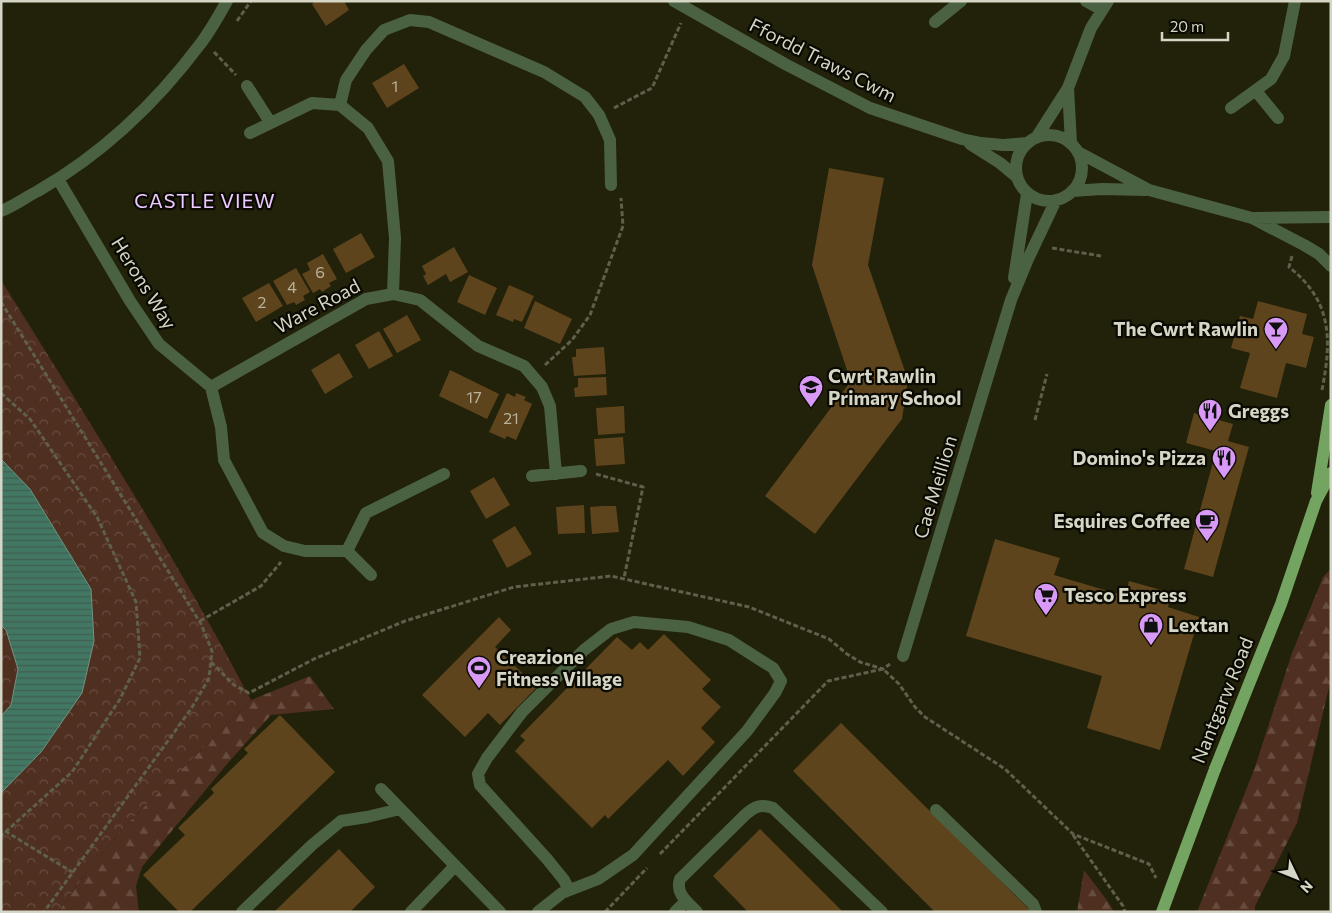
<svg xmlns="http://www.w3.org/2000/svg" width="1332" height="913" font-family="Commissioner,sans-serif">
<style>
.forest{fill:url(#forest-firs)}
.park{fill:url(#park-crowns)}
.water{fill:url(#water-rules);stroke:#6e9481}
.building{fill:#5e441c}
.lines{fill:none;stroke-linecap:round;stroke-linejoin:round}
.path{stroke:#5f5f4a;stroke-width:3;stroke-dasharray:5 2.5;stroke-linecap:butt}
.minor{stroke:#4b6242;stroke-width:12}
.major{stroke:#74a461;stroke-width:12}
.major-bridge{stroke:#74a461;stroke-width:12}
.labels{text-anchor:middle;stroke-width:4.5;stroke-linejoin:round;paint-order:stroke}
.number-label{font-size:16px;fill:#b8b29c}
.street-label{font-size:19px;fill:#d6d6c7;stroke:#0a0a03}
.poi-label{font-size:19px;font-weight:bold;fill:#d6d6c7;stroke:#0a0a03;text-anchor:start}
.neighbourhood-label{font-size:20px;letter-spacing:1px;fill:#edcaff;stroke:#0a0a03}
</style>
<defs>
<pattern id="forest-firs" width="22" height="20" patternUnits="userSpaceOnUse" patternTransform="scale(1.25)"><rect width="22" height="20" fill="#4f2f20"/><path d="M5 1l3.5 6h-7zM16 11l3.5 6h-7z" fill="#684c3f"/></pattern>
<pattern id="park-crowns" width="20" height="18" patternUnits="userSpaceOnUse" patternTransform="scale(1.25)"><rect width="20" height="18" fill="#4f2f20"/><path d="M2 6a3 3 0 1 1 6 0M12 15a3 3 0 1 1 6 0" fill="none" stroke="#684c3f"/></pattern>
<pattern id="water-rules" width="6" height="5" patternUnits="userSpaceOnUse" patternTransform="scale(1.25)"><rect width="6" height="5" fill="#417763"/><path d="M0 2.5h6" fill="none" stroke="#415e51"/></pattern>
</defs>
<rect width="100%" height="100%" fill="#222109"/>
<path class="forest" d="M1331,569V679L1297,823L1255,906V912H1197L1254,770L1292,653L1323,577Z
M310,676L334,709L271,715L227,764L142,867L136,886L139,912H58L86,873L124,827L251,700Z
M1084,870L1109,903L1114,912H1077Z"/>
<path class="park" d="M1,280C87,418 175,556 251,700L124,827L86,873L58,912H1Z"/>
<path class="water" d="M1,459L30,489L91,589L94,641L82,693L41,752L1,793V716L11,705L18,669L6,630L1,625Z"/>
<path class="building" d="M315,1H344L349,10L326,26L312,4Z
M404,64L419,88L387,108L372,83Z
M829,168L884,178L868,265L908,380L902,419L815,534L765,496L848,385L847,370L812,265Z
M361,233L375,257L346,273L333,249Z
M454,247L468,272L450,282L446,274L428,285L423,276L426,274L422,266Z
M323,254L337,279L329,283L331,286L322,292L320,289L313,293L302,274L310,270L307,263Z
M296,268L310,292L303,296L305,300L296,305L294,302L287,305L273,281Z
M469,275L497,288L485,315L457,302Z
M269,283L283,306L256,322L242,298Z
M509,285L534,296L522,322L514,319L513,322L496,315Z
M535,301L572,319L560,344L524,328Z
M1258,301L1307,314L1302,334L1314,337L1306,368L1286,363L1277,398L1240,388L1250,353L1231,348L1240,316L1253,319Z
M407,315L421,340L397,353L383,329Z
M379,331L393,356L369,369L355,345Z
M604,347L606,374L574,376L572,357H576V349Z
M339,353L353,377L325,394L311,370Z
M450,370L499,394L487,419L439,396Z
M606,377L607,395L575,397L574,388L578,387V378Z
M507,393L515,397L516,393L526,397L524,400L532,404L516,440L507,436L505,439L489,432Z
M624,406L625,433L598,435L596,408Z
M1194,413L1233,424L1228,441L1249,447L1213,577L1184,569L1216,451L1186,443Z
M623,437L625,464L596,466L594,439Z
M494,477L510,505L486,519L470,491Z
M584,505L585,533L558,534L556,507Z
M603,506H616L619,532L592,534L590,507Z
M515,526L532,554L507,568L492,540Z
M995,539L1060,558L1054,575L1125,596L1129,581L1172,593L1168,607L1199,617L1160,750L1087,728L1102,676L966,636Z
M499,617L511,630L495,647L537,687L500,725L488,713L465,737L422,695Z
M664,634L711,680L702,689L721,707L701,728L715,742L683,776L668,760L608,819L605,815L592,828L515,751L525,740L520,736L617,637L632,650L640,642L648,650Z
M280,715L335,772L190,912H179L143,875L185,835L178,828L214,793L211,789L248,753L244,749Z
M841,723L1032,912H935L793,771Z
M760,829L843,912H748L713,876Z
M339,849L375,887L350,912H274Z"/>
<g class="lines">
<path class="path" d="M237,21L251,1
M214,52L236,75
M614,108L652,88L681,23
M1052,248L1101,256
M1292,256L1289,267C1332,301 1332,339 1322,390
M1,302L201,624L212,651L209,678L191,709L44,912
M545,365L572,340L590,315L623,226L621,198
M1,393L30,419L97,517L136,602L140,658L120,699L72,772L1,836
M1035,420L1047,374
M596,474L643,487L624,578
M200,621L261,586L281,562
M211,662L234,685L249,693L314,659L405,621L514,587L611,576L749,607L829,639L847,654L860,662L883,669L890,664
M5,831L72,872
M1073,835L1123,906L1125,912
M660,854L828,681L883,669L899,684L915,707L925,717L1005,769L1073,834L1149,864L1156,878
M605,912L647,868"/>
<path class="minor" d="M674,1L785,64L870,108L962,139L981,143L1003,145L1027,143
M1086,1L1102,10
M935,22L961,1
M247,86L270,122
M1068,88L1091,28L1108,1
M1256,91L1278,118
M340,105L346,80L366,50L384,30L410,20L429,22L544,72L585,97L599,115L610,140L611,185
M1231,108L1271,79L1284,56L1295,1
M250,133L312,103L340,105L368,128L388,161L395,238L393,294
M1016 168a33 33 0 1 1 66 0a33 33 0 1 1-66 0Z
M1036,138L1068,88L1071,143
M970,144L1000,163L1017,177
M1078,152L1149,190L1252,218L1304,245L1319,254L1331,266
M58,179L130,301L159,344L211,387L221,427L224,460L263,533L284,546L305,551H347L366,513L444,474
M1072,191L1102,189L1146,190
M1,211C14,206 26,197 38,191C102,154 157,102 201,43C211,30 219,15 227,1
M1255,218L1331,217
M1014,278L1027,194
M211,387L366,299L393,294L420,300L478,346L524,366L542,387L550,406L556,474
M532,476L581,471
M347,551L371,575
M903,656L1011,300L1028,259L1056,200
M381,789L500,912
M936,810L1033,904L1036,912
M242,912L312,845L341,821L367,817L400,809
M411,912L455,866
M538,912L562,893L598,879L633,855L747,731L775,693L781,681L773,668L729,640L688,627L634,622L611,629L584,650L522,712L487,758L478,774L480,785L547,859L564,880L569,890
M675,912L686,901
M697,912C687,902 675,893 680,879L745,815C755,806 761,804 773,808L882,912"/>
<path class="major" d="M1317,493L1331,405
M1215,769L1281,604L1316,501L1331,473"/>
<path class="major-bridge" d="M1162,912L1215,769"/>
</g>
<defs>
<symbol id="bar-pin" viewBox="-11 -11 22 30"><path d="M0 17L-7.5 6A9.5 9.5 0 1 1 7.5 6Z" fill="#d99af7" stroke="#0a0a03"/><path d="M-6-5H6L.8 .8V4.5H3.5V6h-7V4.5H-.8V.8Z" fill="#111"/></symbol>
<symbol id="school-pin" viewBox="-11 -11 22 30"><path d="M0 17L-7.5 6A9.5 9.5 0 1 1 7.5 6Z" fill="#d99af7" stroke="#0a0a03"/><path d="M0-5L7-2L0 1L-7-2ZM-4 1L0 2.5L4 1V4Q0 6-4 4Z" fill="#111"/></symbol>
<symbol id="restaurant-pin" viewBox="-11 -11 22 30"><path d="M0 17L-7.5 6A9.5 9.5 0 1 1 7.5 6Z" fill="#d99af7" stroke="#0a0a03"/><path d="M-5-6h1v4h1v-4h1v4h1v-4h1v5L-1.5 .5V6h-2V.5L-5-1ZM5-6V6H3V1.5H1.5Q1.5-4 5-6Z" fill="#111"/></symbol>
<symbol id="cafe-pin" viewBox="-11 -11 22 30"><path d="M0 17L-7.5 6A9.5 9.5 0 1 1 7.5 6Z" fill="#d99af7" stroke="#0a0a03"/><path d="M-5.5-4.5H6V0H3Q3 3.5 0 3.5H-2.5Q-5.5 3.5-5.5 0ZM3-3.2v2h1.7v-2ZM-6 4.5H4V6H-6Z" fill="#111"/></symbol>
<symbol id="supermarket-pin" viewBox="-11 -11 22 30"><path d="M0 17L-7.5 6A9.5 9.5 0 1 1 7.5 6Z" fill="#d99af7" stroke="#0a0a03"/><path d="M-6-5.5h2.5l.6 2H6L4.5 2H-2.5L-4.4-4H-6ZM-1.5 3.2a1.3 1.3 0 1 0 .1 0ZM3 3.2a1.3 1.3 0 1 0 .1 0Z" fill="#111"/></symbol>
<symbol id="shop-pin" viewBox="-11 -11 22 30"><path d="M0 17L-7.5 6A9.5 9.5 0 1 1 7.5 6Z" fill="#d99af7" stroke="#0a0a03"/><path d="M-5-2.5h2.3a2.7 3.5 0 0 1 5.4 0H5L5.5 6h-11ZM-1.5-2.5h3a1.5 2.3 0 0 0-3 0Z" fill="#111"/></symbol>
<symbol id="stadium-pin" viewBox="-11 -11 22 30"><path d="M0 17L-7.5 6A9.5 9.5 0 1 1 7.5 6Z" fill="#d99af7" stroke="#0a0a03"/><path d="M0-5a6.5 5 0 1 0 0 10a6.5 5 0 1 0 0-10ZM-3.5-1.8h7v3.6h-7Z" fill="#111"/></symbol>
</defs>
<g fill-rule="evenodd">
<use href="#bar-pin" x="1262" y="315" width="28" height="38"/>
<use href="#school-pin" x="797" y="373" width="28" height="38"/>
<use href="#restaurant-pin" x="1196" y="397" width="28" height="38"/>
<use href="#restaurant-pin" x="1210" y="444" width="28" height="38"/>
<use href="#cafe-pin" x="1193" y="507" width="28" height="38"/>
<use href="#supermarket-pin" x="1032" y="581" width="28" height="38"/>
<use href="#shop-pin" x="1137" y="611" width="28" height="38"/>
<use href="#stadium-pin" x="465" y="654" width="28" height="38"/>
</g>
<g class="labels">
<g class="number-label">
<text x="395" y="92">1</text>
<text x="320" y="278">6</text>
<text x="292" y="293">4</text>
<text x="262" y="308">2</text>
<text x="474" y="403">17</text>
<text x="511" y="424">21</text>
</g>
<g class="street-label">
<text transform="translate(823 60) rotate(27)" y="7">Ffordd Traws Cwm</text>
<text transform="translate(144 283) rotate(58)" y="7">Herons Way</text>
<text transform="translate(317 306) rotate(-28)" y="7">Ware Road</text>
<text transform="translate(935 487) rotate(-73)" y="7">Cae Meillion</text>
<text transform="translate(1222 700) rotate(-68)" y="7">Nantgarw Road</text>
</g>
<g class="poi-label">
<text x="1258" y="336" text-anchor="end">The Cwrt Rawlin</text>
<text x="828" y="383">Cwrt Rawlin<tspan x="828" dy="22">Primary School</tspan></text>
<text x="1228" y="418">Greggs</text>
<text x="1206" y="465" text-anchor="end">Domino's Pizza</text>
<text x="1190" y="528" text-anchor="end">Esquires Coffee</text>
<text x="1064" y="602">Tesco Express</text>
<text x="1168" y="632">Lextan</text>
<text x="496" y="664">Creazione<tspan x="496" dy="22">Fitness Village</tspan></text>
</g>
<g class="neighbourhood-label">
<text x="205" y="208">CASTLE VIEW</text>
</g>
</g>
<rect width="1332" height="913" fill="none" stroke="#d6d6c7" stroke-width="5"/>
<g transform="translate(1297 878) rotate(133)" stroke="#0a0a03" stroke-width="4" paint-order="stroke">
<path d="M0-4L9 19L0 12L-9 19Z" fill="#d6d6c7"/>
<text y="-8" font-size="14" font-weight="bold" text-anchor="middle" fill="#d6d6c7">N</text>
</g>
<path d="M1162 32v8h66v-8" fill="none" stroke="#d6d6c7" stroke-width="2.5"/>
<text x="1170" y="32" font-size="15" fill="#d6d6c7" stroke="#0a0a03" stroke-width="4" paint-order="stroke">20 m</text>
</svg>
